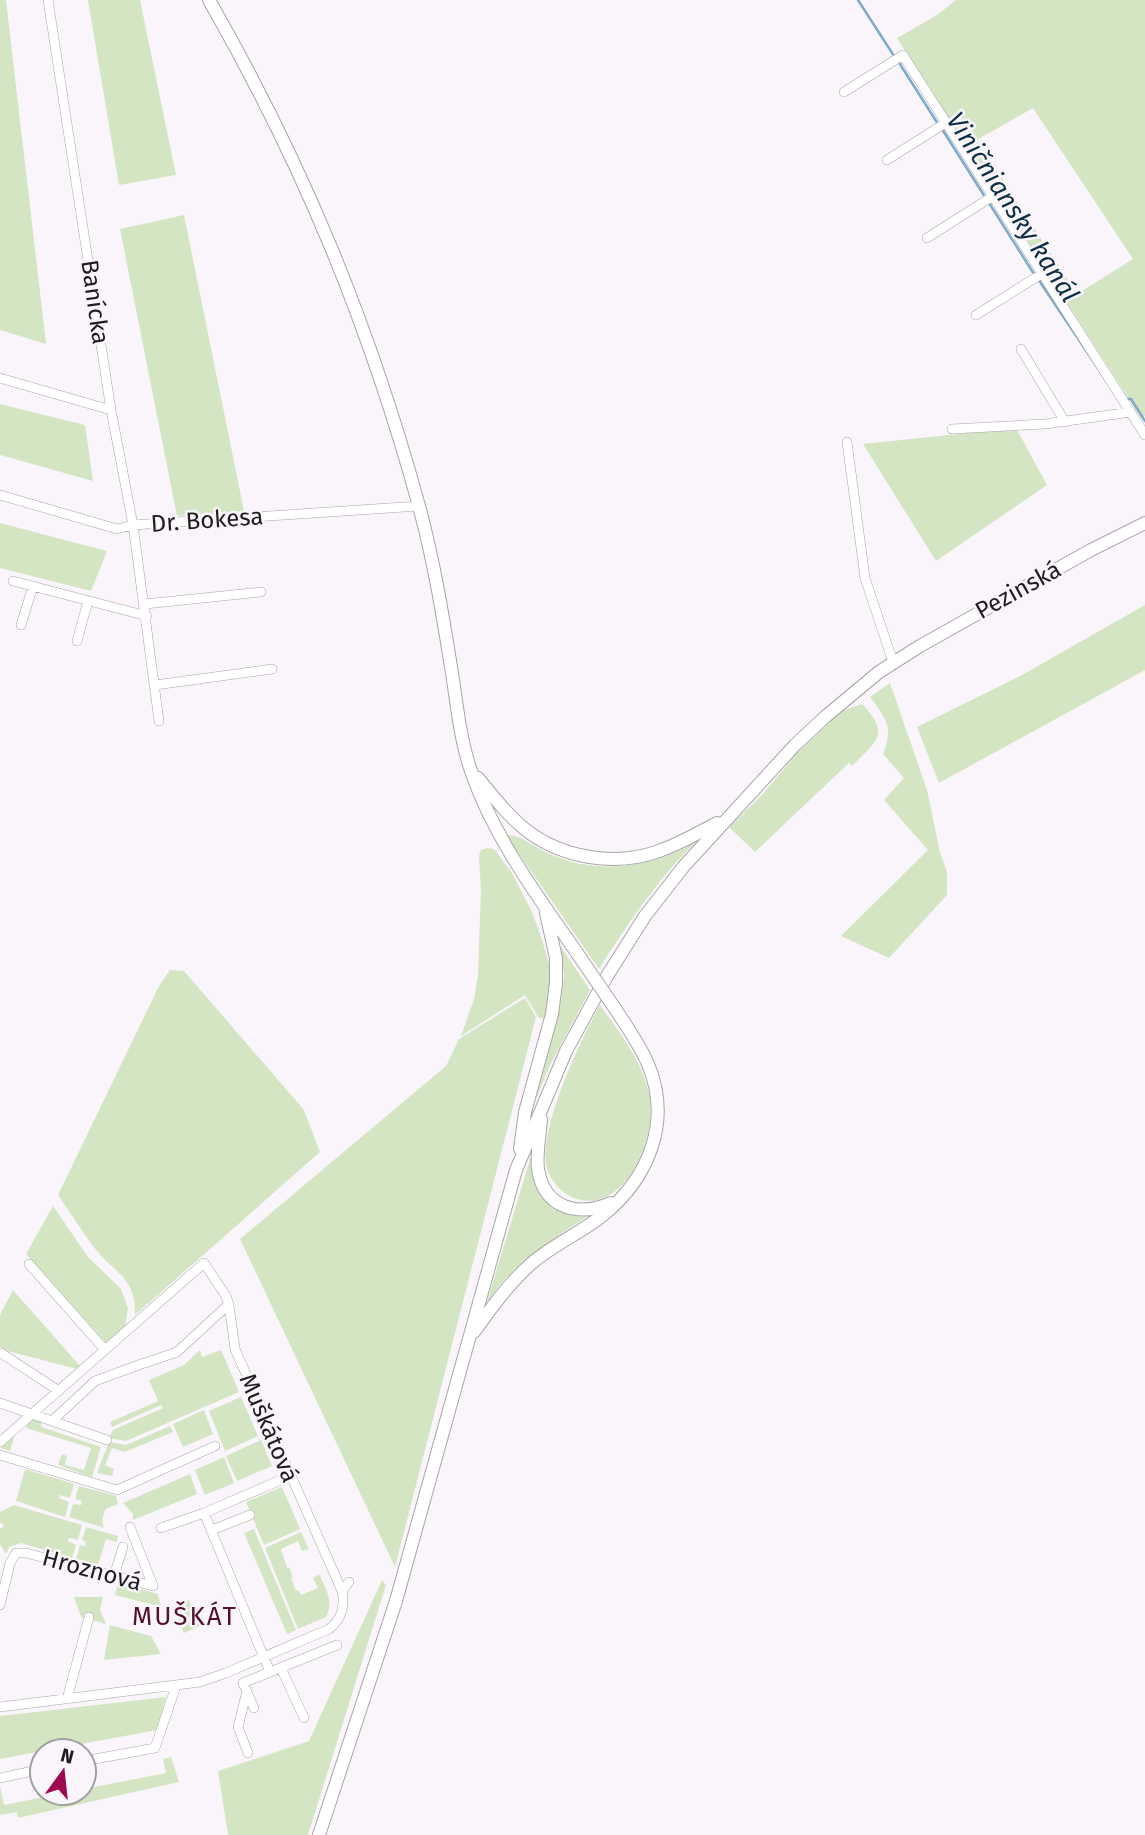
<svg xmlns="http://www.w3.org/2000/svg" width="1145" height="1835" font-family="'Fira Sans',sans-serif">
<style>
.green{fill:#d4e5c4;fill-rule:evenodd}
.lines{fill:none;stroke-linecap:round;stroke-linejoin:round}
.stream{stroke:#7faacc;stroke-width:2.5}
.minor-casing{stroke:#a9a5a9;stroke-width:10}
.secondary-casing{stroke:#a9a5a9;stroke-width:14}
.minor{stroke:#fff;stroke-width:9}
.secondary{stroke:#fff;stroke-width:12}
.secondary-bridge-casing{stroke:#a9a5a9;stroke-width:14;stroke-linecap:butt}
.secondary-bridge{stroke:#fff;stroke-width:12}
.labels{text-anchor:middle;stroke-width:5;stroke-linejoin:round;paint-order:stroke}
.street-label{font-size:24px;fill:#1e1d1e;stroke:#faf5fa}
.water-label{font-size:26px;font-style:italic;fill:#0b2d45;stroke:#faf5fa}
.neighbourhood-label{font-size:26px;letter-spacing:2px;fill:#53102b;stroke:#faf5fa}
</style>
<rect width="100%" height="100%" fill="#faf5fa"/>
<path class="green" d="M0,0H6L46,344L0,330Z
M88,0H140L176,175L119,185Z
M956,0H1145V416L1141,418L897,38L937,15ZM1033,108L1133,259L1077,294L977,140Z
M184,215L244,511L177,516L120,229Z
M0,404L85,425L93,481L0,455Z
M1016,428L1047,485L936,561L863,444Z
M0,523L107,551L91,591L0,568Z
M1145,605V670L939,783L917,727L1022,675Z
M890,683L927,790L940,852L947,872V895L889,958L841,936L928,850L884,800L904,778L883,754C894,726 886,719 870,697Z
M862,704C891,734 877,741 852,766L849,763L755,852L729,827L760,797L798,752L842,711Z
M506,835C523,835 535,848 550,854C597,876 654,867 697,841C658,878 628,924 599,969Z
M487,848L494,849L512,873L532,912L542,940L551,970L545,1019L538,1017L525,995L461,1036L474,999L478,975L481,890L479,856L481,850Z
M561,947L590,990L551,1063L529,1116L560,1008L564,976Z
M170,970L184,971L304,1110L320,1152L135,1315C136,1276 114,1274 93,1246C81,1230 70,1212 58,1195L159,986Z
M525,998L536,1017L395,1567L240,1239L446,1066L459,1039Z
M600,1005C620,1033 641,1059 649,1093C659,1132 627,1214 577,1199C565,1196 552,1183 548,1171C534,1136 582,1037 600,1005Z
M534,1146C533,1157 531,1169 534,1180C541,1204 564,1217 587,1217C548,1242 510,1265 486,1305Z
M53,1206L88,1257L121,1289L128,1308L125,1327L106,1343L26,1254Z
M13,1290L80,1366L77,1369L0,1349V1315Z
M200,1350L202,1357L221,1350L239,1392L126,1441L109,1438L113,1430L163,1408L161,1405L112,1427L110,1422L158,1401L149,1380L184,1365Z
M241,1397L258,1436L225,1451L209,1411Z
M204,1410L213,1434L183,1447L173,1424Z
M30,1418L42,1422L41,1427L101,1447L92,1477L58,1465L62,1454L67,1456L65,1465L84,1470L91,1448L26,1428L27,1425L15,1435L10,1451L0,1448L29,1423Z
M170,1426L173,1432L125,1452L112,1448L105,1465L114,1469L112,1476L97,1473L109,1442L126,1445Z
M261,1440L272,1466L237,1481L226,1456Z
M224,1457L234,1483L205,1495L195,1470Z
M25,1469L74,1484L70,1498L60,1495L59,1498L69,1502L65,1517L16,1501Z
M190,1474L197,1494L133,1520V1514L123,1503Z
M79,1486L116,1496L118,1504L106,1509C103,1515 101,1520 104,1528L69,1517L73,1504L81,1505L82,1501L75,1499Z
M282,1487L300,1529L264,1545L246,1502Z
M14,1505L82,1525L78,1540L69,1538L68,1541L76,1545L72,1558L21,1543L9,1547L6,1554L0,1544V1528H2L4,1524L0,1523V1512Z
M86,1527L118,1536L117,1542L106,1539L98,1565L76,1559L80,1545L85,1546L86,1542L82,1540Z
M254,1529L296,1630L287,1634L244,1533Z
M301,1532L309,1549L302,1551L298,1541L281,1549L287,1568L289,1567L293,1577L291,1578L296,1591L298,1590L301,1595L318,1588L313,1578L319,1574C326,1589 334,1601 326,1617L298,1629L265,1548Z
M382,1580L386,1585L308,1835H228L218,1771L309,1741Z
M118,1582L158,1594L161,1607L115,1595Z
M74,1597H103L100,1610L106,1624L81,1617Z
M189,1600L200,1626L184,1633L173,1607Z
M110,1625L151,1636L161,1654L104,1660Z
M166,1697L157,1730L0,1759V1716Z
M171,1757L179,1782L18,1818L17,1812L0,1815V1786L4,1805L64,1793H84V1789L166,1773L163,1759Z"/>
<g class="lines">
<path class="stream" d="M858,0L894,56
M898,61L938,124
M942,129L985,197
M989,203L1034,274
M1038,279L1118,398
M1124,399H1131L1145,421"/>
<defs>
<path id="minor" d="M48,0L111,410L133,525L159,721
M844,92L903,55L1145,435
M887,160L947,122
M927,238L993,196
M976,315L1043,273
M1021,349L1065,422
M0,378L111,410
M952,429L1045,424L1131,412
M847,442L865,578L893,662
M0,495L117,529L133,525L419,506
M13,581L147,616
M145,604L261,592
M21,625L33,586
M77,641L88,601
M155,685L272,669
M29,1264L105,1350
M1,1353L59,1391
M145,1363L177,1352L229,1304
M0,1403L107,1440
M52,1421L95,1381L144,1363
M0,1442L204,1263L226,1296L229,1305L235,1349L342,1591
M0,1455L117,1490L215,1446
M204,1513L270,1672L243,1683L254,1708
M130,1527L153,1586
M161,1528L204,1513L290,1476
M212,1530L250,1515
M114,1576L123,1547
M0,1605L10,1563L16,1553H26L153,1586
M281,1668L304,1718
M270,1672L337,1645
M247,1691L238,1727L248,1753
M67,1699L89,1617
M0,1707L200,1682L226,1673L329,1629C342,1619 345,1607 342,1591L349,1582
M84,1761L155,1748L176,1686
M0,1778L42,1769"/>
<path id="secondary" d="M209,0C303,164 369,324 419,506C434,561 443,617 452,673C457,705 460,739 471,771C494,838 537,895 577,953
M478,778C493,796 507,815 526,830C562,858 615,867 659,851C679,844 698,833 717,823
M541,1119C540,1135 536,1153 538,1169C544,1209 579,1217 611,1203
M520,1149L525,1112L552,1014L556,983V958L546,913
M474,1332C492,1307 509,1283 532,1263C554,1244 581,1233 603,1215C649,1178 672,1121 648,1064C640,1045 627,1027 616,1010
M319,1835L396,1601L516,1170L566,1051L607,976L645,916L684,866L795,745L825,717L879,672L920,646L1091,550L1145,523"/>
</defs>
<use href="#minor" class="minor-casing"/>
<use href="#secondary" class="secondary-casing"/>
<use href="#minor" class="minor"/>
<use href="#secondary" class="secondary"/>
<defs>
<path id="secondary-bridge" d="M577,953L616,1010"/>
</defs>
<use href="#secondary-bridge" class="secondary-bridge-casing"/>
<use href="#secondary-bridge" class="secondary-bridge"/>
</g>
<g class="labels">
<g class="street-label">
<text transform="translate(95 302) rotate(82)" y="8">Banícka</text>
<text transform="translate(207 520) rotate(-4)" y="8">Dr. Bokesa</text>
<text transform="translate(1018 590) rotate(-29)" y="8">Pezinská</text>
<text transform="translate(269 1428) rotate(67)" y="8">Muškátová</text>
<text transform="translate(92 1570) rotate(15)" y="8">Hroznová</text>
</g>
<g class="water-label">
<text transform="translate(1013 207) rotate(57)" y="9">Viničniansky kanál</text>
</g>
<g class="neighbourhood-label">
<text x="185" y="1625">MUŠKÁT</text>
</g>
</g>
<g transform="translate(63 1772) rotate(15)"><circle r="33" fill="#faf5fa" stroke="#a29fa2" stroke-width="2"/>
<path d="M0-5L12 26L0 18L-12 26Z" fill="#9e0850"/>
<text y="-10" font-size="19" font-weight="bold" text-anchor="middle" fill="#1e1d1e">N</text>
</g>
</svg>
